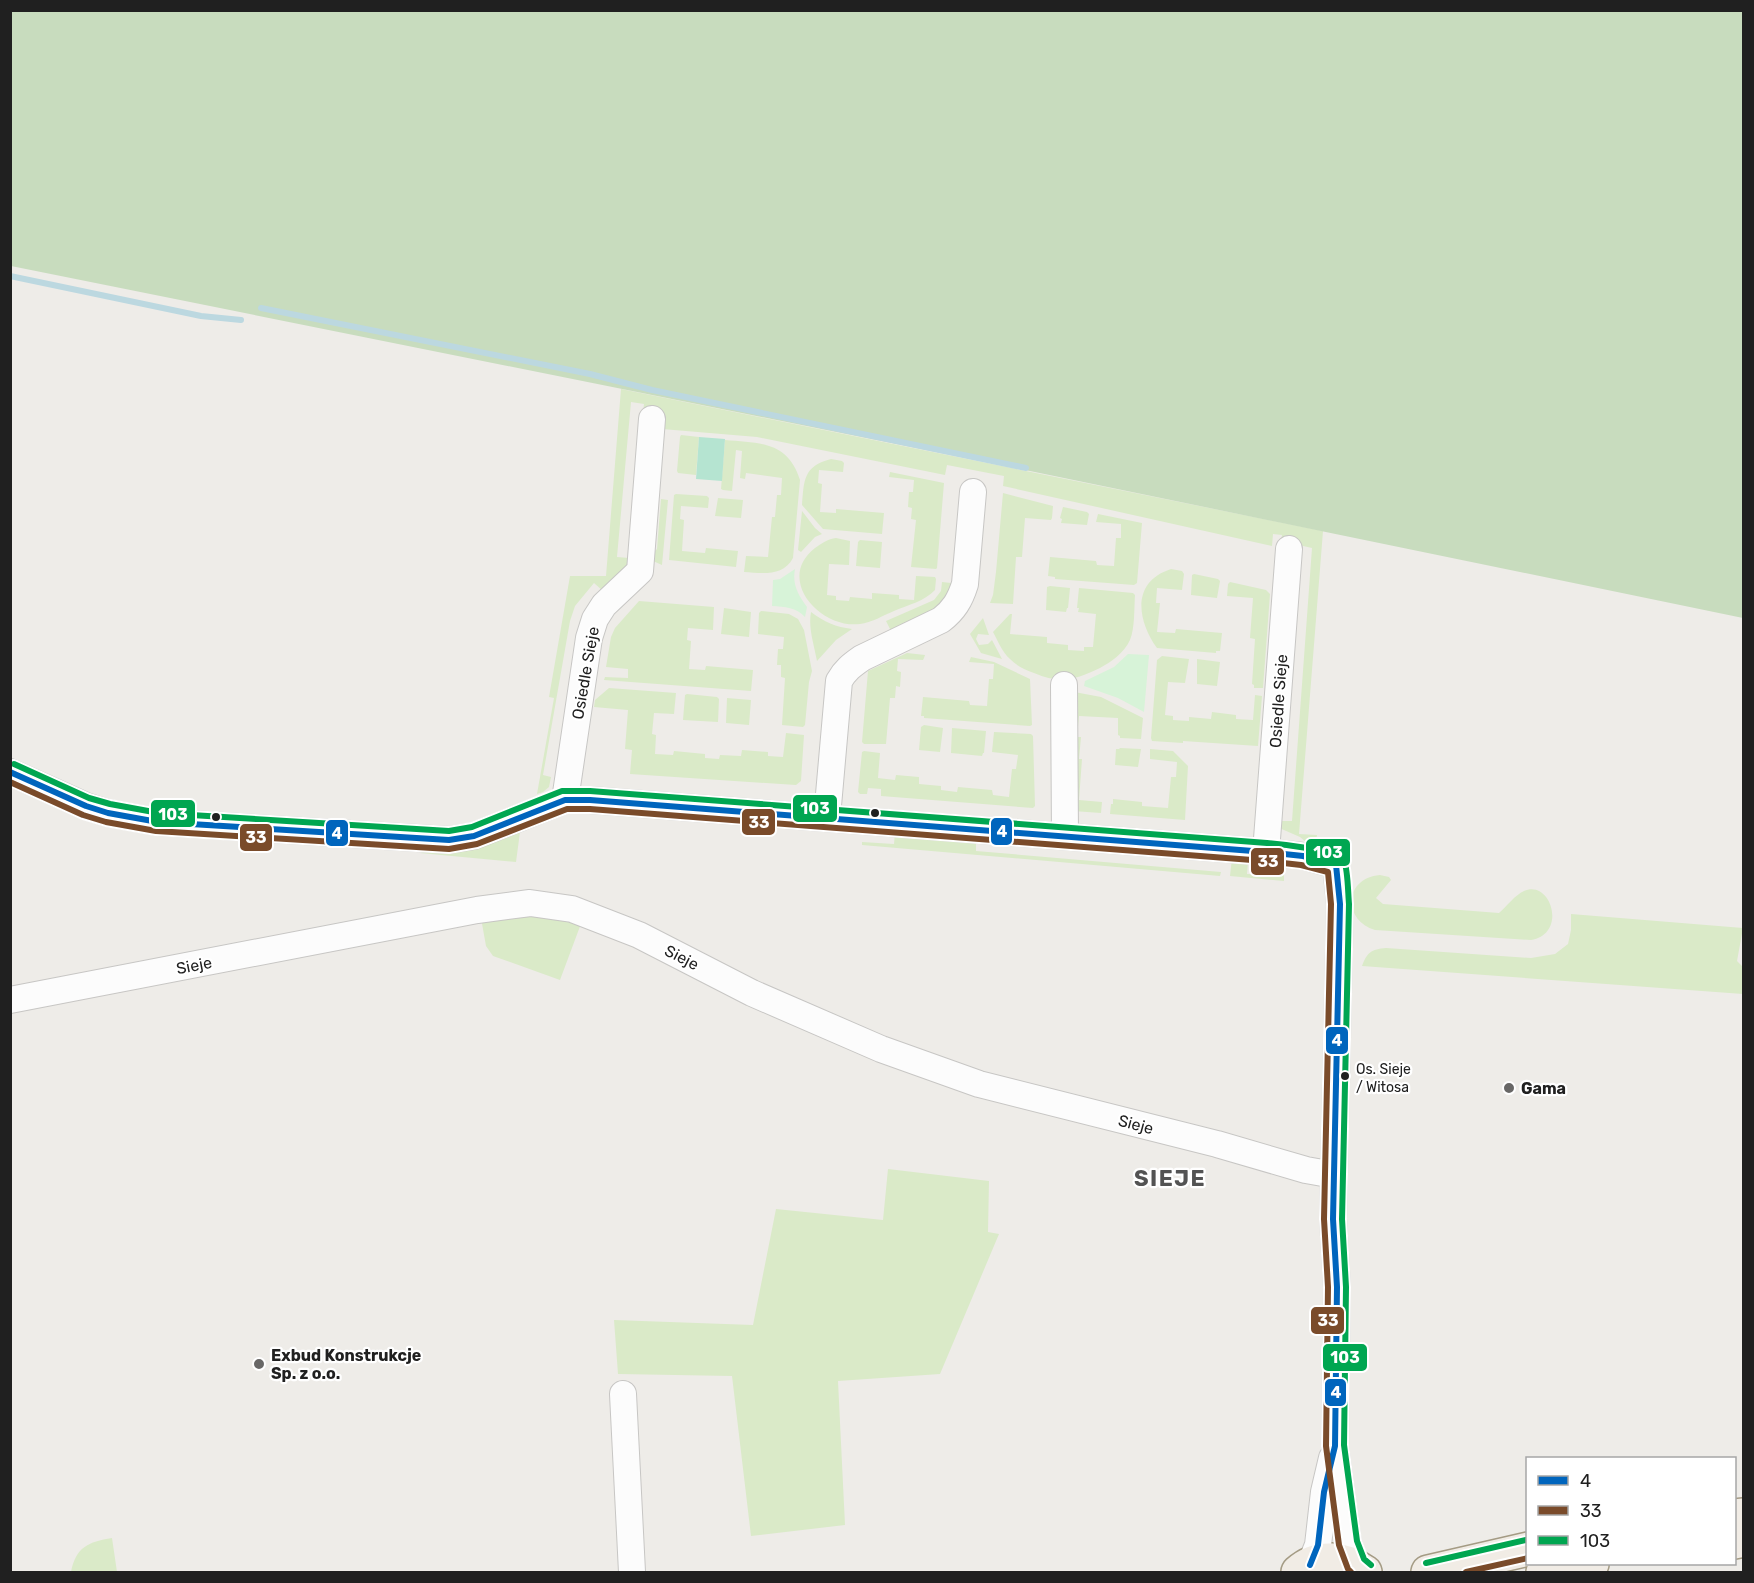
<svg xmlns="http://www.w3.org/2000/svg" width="1754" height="1583" font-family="Rubik,sans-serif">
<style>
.grass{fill:#daeac8}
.forest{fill:#c8dcbe}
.park{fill:#d7f3d8}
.pitch{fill:#b5e4d1}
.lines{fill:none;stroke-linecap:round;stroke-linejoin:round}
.stream{stroke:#bcd8e0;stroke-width:6}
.minor-casing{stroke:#c7c6c4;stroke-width:28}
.major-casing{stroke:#a49b84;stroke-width:36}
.minor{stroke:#fcfcfc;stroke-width:26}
.major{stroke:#f1ece5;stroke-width:33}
.bus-1-casing{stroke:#fff;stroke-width:10}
.bus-2-casing{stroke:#fff;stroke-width:10}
.bus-3-casing{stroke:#fff;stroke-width:10}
.bus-1{stroke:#0065bd;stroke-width:6}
.bus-2{stroke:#7a4b2a;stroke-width:6}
.bus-3{stroke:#00a651;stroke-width:6}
.bus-dot{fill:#202020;stroke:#fff;stroke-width:2}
.poi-dot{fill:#686766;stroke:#fff;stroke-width:2}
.labels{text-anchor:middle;stroke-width:4.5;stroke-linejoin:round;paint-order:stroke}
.bus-label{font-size:14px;fill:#202020;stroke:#fff;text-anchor:start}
.street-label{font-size:16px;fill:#202020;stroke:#fff}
.poi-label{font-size:16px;font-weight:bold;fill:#202020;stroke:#fff;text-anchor:start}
.district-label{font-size:22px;font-weight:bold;letter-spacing:1.5px;fill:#535353;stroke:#fff}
.line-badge{stroke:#fff;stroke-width:2}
.badge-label{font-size:16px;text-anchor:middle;font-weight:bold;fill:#fff}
</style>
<rect width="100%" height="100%" fill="#eeece8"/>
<path class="grass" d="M621,389L1323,531L1299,834L1317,835L1316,841L1311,846L1300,837L1277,827V824L1282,821H1292L1312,548L1281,541L1282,535L1273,534L1272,546L1003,486L1004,476L947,465L945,475L757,437L662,429L643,413L644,404L631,402L617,557L629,558L631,562L603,591L594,583L575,606L570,621L543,775L551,777L549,787L543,792L537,794L554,698L549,697L570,576H606Z
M681,435L699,437L696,475L678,473L677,471L680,437Z
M725,440C759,443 788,441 800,480L793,558C783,577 762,573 744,572L746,556L768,557L772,517H775L777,495H781L782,478L746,473L745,479L740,478L742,451L736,450L732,491L723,490L721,489Z
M831,459L842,461L844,463L843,472L819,470L818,483L822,484L820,512L836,513V509L884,513L882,534L823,529L802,505C804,481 803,466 831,459Z
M890,472L944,483L937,568L936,569L911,567L916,520L911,519L912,508L908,507L909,492H913L914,480L889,477Z
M1003,493L1053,506L1052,518L1051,520L1025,518L1022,557H1016L1013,604L990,603L993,595L996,572Z
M676,494L707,496L709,498L708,508L681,506L680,519L684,520L682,551L705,553L706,548L738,551L736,567L669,560L674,495Z
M718,498L743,500L741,518L715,516Z
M661,499L668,500L662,565L653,561L650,556L657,549Z
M1063,507L1087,512L1089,514L1087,525L1061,523L1062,519L1060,518Z
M802,511L815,528L822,534L815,537L801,552L798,550Z
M1098,514L1142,523L1137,583L1134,585L1055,579V577L1048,576L1050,557L1096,561L1097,565L1114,566L1116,538H1121V524L1096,522Z
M836,538L850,541L849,565L829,564L827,595L836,596V600L849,601L850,597L872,599V593L899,595V599L914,600L916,576L935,577L936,579L935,590C925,601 908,605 894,611C884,615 871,623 860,624C820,629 775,579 815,548C822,543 828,539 836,538Z
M860,540L882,542L880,568L856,566L858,542Z
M1171,569L1182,571L1184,574L1182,590L1157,588L1156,603H1160L1157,632L1175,633L1176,629L1222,633L1220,651H1216V653L1157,648C1137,620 1131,582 1171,569Z
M1194,574L1218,579L1220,581L1217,598L1191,595L1192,575Z
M942,582L951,583L954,585L944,607L891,631L886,621L934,600L941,591Z
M1230,582L1266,590L1270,594L1263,688H1254V685L1252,684L1255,639L1250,638L1253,598L1227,596L1228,584Z
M1050,586L1070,588L1068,608H1067L1066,612L1046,610L1047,587Z
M1079,588L1133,593L1135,595C1134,609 1135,627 1130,640C1124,653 1111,662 1100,668C1075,680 1060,684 1034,673C1025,670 1017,666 1010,659C1002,652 998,641 993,632L1010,614H1012L1010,634L1047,637V643L1068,645V650L1084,651V647H1093L1096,614L1078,612L1079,608H1077Z
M639,601L714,607L713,630L688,628L687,640L691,641L689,669L705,670L706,666L753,670L751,691L604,680L605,677L628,678V669L606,667L611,637L615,628Z
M724,608L751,612L749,637L721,634Z
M761,611L789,614L798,619L804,630L812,671L809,682L805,725L803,727L782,725L785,678L781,677V665H777L778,649H783L784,637L758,634L759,613Z
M811,612C824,622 836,627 852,629L836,640L817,661C814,644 808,628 811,612Z
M983,618L989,635L978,634L976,639L979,645L988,644L992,640L1002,659L981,653L970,634Z
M907,653L925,655L924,658L923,660L898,659L897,671L901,672L900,687L896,686L895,698H890L886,744H864L862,742L868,671Z
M1162,656L1189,659L1185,683L1168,682L1165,715L1173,716V720L1189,721V717L1211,719L1212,712L1236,715V719L1253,720L1255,695L1262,696L1258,746L1183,741V743L1152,741L1151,738L1157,660Z
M971,657L994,662L1030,679L1032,725L1030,726L924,718V716H921L923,697L969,701L970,705L987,706L989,679H993L994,664L969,662Z
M1197,659L1220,662L1217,686L1197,684Z
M609,688L676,693L674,714L654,713L652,734L656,735L655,754L673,755L674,751L705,754V758L719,759L720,755L741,756L742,750L768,752V756L783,757L786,733L804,735L801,781L796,785L630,774L632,750L625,749L628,710L594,707L595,700Z
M1069,691L1101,697L1143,718L1141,739L1120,738V736L1118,735V718L1079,716L1077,737H1081L1079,759H1082L1079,800L1102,802L1101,813L1073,811Z
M687,694L717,697L719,699L718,722L683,720L685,695Z
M727,698L751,700L749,725L726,723Z
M924,725L943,728L940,752L919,750L921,727Z
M952,728L986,731L984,753H983L982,756L951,753Z
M994,732L1031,734L1033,736L1035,806L1033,808L881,796V789L868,788L867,794H860L858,792L862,752L864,751L880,753L878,778L895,780L896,775L919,777V784L941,786V790L957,792L958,787L992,790L993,795L1009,797L1012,769H1016L1018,755L992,752Z
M1120,748L1141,749L1138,767L1115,765L1116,749H1119Z
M1150,749L1173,751L1188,766L1185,820L1110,814L1111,804H1113V799L1142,802V806L1168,808L1171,777H1176L1177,762L1150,759Z
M547,820L520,832L516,862L420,853Z
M895,832L976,839V851L1221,872L1220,876L862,845V842L894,844Z
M1232,858L1248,862L1247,874L1273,875L1275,865L1286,863L1284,872V881L1230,876Z
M1380,875L1389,877L1391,880L1376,898L1383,904L1499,913C1507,906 1515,895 1524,891C1551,879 1568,934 1531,940L1375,930C1342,920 1344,878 1380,875Z
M528,910L582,921L560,980L493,956L486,946L481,918Z
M1571,914L1743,928L1737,961L1743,967V994L1362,966C1367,953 1371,949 1386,948L1531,958L1555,954L1568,944L1571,930Z
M888,1169L989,1181L988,1232L999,1234L940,1374L838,1381L845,1525L751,1536L732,1376L618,1374L614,1320L753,1325L776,1209L883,1220Z
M112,1538L117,1572H71C76,1547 88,1542 112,1538Z"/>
<path class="forest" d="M10,11H1743V618L1030,471L11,266Z"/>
<path class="park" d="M795,569C792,584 798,595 807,607L805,617C796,607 785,607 772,606L773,580L780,579Z
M1128,654L1149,655L1144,712L1118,698L1084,686L1085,681L1114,667Z"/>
<path class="pitch" d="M699,437L725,439L722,481L696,479Z"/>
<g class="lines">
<path class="stream" d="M10,276L201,316L241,320
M261,308L590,374L652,390L1026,468"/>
<defs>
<path id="minor" d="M1064,685L1065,836
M10,772L86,806L108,813L158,822L449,840L474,836L565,800H590L1266,852L1303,856L1336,865L1340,904L1333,1219L1337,1287L1335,1446L1348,1543L1356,1565
M565,800L589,638L595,619L604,605L640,571L652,419
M827,817L839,681C845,670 852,665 862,658L941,620C954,610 960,600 965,584L973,492
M1266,852L1289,549
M10,1000L477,910L530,903L572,909L639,935L752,993L881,1049L979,1084L1217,1144L1306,1170L1334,1175
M623,1394L632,1572
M1310,1565L1318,1545L1324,1492L1332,1458"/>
<path id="major" d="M1734,1516L1744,1515
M1734,1542L1744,1540
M1298,1572C1318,1554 1345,1558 1365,1572
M1428,1572L1528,1549
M1543,1572L1592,1564"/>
</defs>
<use href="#minor" class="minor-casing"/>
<use href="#major" class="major-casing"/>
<use href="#minor" class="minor"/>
<use href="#major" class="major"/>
<defs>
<path id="bus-1" d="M10,772L86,806L108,813L158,822L449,840L474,836L565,800H590L1266,852L1303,856L1336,865
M1310,1565L1318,1545L1324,1492L1335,1446L1337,1287L1333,1219L1340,904L1336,865"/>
<path id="bus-2" d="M10,782L83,815L106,822L156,831L449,849L477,844L567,809H590L1265,861L1301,865L1328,872L1331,904L1324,1219L1328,1287L1326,1446L1339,1545L1348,1569L1351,1572
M1466,1572L1528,1558"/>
<path id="bus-3" d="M14,764L89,798L110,804L159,813L449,831L472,827L562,791H590L1267,843C1280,844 1339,850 1344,861C1348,869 1348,894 1349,904L1342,1219L1346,1287L1344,1445L1357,1541L1364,1559L1371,1565
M1426,1563L1526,1540"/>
</defs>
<use href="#bus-1" class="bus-1-casing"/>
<use href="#bus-2" class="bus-2-casing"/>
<use href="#bus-3" class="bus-3-casing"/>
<use href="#bus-1" class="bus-1"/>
<use href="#bus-2" class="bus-2"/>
<use href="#bus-3" class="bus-3"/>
</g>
<g class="bus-dot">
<circle cx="875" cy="813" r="5"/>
<circle cx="216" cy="817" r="5"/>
<circle cx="1345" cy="1076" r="5"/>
</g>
<g class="poi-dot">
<circle cx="1509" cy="1088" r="6"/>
<circle cx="259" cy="1364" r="6"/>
</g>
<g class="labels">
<g class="bus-label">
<text x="1356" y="1074">Os. Sieje<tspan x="1356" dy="18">/ Witosa</tspan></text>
</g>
<g class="street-label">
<text transform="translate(585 673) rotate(-80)" y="6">Osiedle Sieje</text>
<text transform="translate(1278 701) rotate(-86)" y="6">Osiedle Sieje</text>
<text transform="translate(682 957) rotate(27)" y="6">Sieje</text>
<text transform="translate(194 965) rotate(-11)" y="6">Sieje</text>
<text transform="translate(1136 1124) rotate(15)" y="6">Sieje</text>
</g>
<g class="poi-label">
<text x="1521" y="1094">Gama</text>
<text x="271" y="1361">Exbud Konstrukcje<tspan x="271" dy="18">Sp. z o.o.</tspan></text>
</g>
<g class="district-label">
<text x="1170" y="1186">SIEJE</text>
</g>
</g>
<g class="line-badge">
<rect x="792" y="794" width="46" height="29" rx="6" fill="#00a651"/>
<rect x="150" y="799" width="46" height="29" rx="6" fill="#00a651"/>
<rect x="741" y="808" width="35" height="28" rx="6" fill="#7a4b2a"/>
<rect x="990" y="817" width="23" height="29" rx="6" fill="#0065bd"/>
<rect x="325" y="819" width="24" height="28" rx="6" fill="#0065bd"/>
<rect x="239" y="823" width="34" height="29" rx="6" fill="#7a4b2a"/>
<rect x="1305" y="838" width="46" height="29" rx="6" fill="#00a651"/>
<rect x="1250" y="847" width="35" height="29" rx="6" fill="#7a4b2a"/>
<rect x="1325" y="1026" width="24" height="29" rx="6" fill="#0065bd"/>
<rect x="1310" y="1306" width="35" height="29" rx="6" fill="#7a4b2a"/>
<rect x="1322" y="1343" width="46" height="29" rx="6" fill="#00a651"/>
<rect x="1324" y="1378" width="23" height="29" rx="6" fill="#0065bd"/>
</g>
<g class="badge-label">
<text x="815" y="814">103</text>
<text x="173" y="820">103</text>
<text x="759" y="828">33</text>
<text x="1002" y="837">4</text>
<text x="337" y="839">4</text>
<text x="256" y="843">33</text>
<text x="1328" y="858">103</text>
<text x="1268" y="867">33</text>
<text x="1337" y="1046">4</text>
<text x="1328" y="1326">33</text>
<text x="1345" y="1363">103</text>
<text x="1336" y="1398">4</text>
</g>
<rect width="1754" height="1583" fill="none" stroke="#202020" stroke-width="24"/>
<rect x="1526" y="1457" width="210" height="108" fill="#ffffff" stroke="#a6a6a6" stroke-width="1.5"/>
<rect x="1538" y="1476" width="30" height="9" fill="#0065bd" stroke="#a6a6a6" stroke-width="1.5"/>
<text x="1580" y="1487" font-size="18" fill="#202020">4</text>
<rect x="1538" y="1506" width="30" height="9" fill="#7a4b2a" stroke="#a6a6a6" stroke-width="1.5"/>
<text x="1580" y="1517" font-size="18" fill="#202020">33</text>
<rect x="1538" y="1536" width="30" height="9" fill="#00a651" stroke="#a6a6a6" stroke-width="1.5"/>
<text x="1580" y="1547" font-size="18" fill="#202020">103</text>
</svg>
